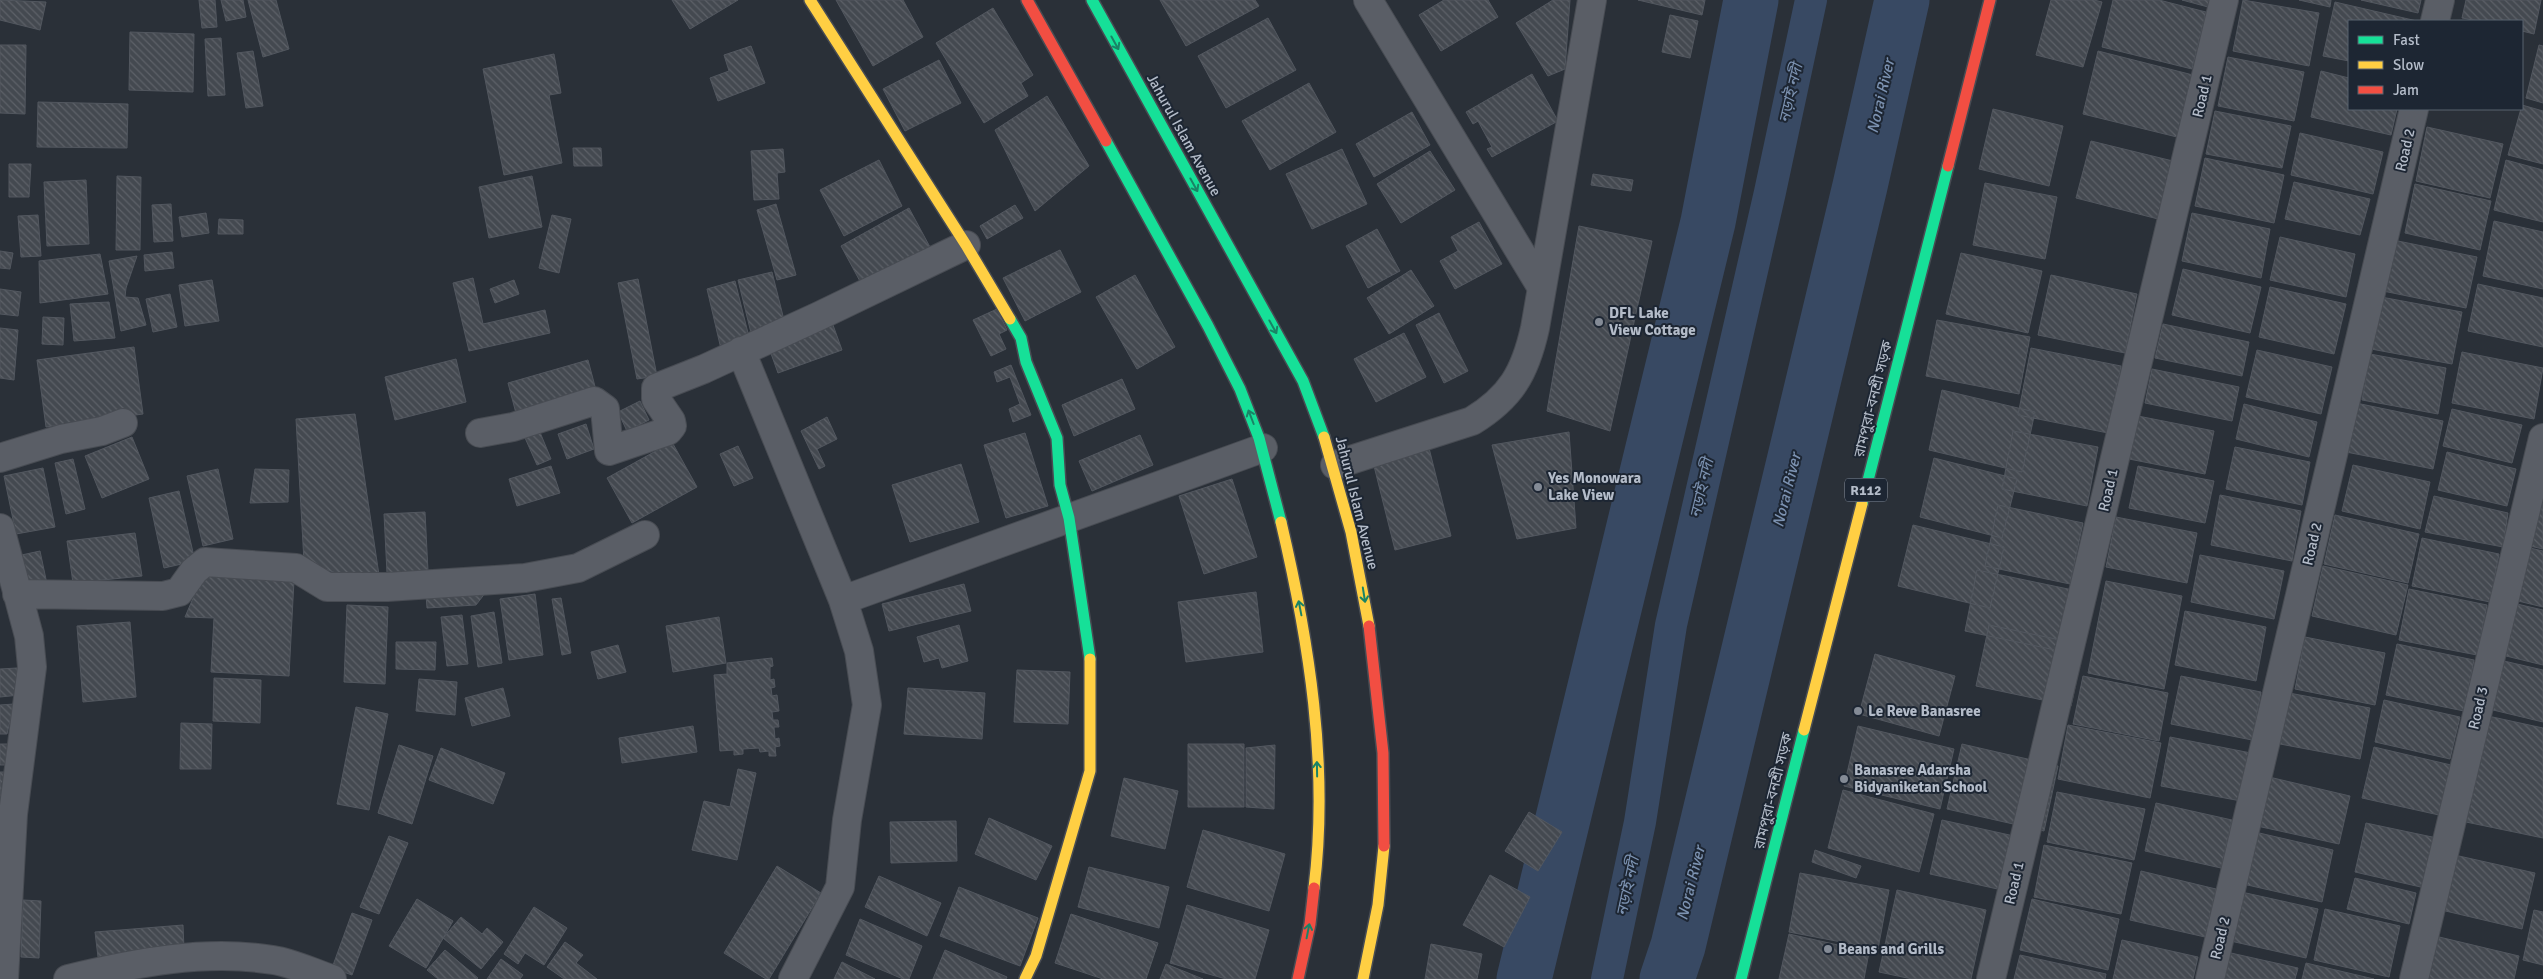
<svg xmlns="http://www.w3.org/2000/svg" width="2543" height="979" font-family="Signika,'Noto Sans Bengali',sans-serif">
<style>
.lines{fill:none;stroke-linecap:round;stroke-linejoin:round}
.canal{stroke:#384963;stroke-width:32}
.river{stroke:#384963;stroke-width:55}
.building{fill:url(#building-back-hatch);stroke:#52575f}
.street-casing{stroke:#484c53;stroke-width:30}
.fast-casing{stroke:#484c53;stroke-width:14}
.slow-casing{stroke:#484c53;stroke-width:14}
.jam-casing{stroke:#484c53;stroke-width:14}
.street{stroke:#5a5e66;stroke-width:28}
.fast{stroke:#16e098;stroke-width:11}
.slow{stroke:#ffcf43;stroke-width:11}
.jam{stroke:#f24e42;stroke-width:11}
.oneway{stroke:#1a8366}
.poi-dot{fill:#848b96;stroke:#1d2633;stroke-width:2}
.labels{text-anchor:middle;stroke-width:4;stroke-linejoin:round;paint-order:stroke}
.shield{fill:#1d2633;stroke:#878f9c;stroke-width:1}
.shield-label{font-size:14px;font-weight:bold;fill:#b4bcc9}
.street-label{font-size:15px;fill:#b4bcc9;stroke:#1d2633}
.poi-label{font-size:15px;font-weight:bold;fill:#b4bcc9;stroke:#1d2633;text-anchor:start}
.water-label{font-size:16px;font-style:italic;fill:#7c92b1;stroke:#1d2633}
</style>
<defs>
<pattern id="building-back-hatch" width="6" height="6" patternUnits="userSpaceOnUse" patternTransform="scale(1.25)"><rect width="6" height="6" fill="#444950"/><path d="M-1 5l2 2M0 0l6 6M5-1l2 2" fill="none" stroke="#5d6168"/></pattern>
</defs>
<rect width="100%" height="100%" fill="#2a3038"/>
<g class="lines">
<path class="canal" d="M1607,979L1640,822L1671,625L1770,192L1811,0"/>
<path class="river" d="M1524,979L1708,222L1751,0
M1667,979L1678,946L1860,186L1902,0"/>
</g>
<path class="building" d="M0,0L46,2L40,30L0,20Z
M199,0H215L217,27L202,28Z
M221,0H243L246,17L226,21Z
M248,0H276L289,49L263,57Z
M672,0H738L690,29Z
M836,0H903L923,37L873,66Z
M1160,0H1255L1259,6L1186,46Z
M1444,0H1488L1498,17L1441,51L1419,15Z
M1553,0H1570L1565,69L1548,76L1516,23Z
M1638,0H1705L1702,15Z
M2051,0H2094L2102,2L2083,67L2036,55Z
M2113,0H2159L2206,12L2192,69L2102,47Z
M2182,0H2210L2208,7Z
M2243,0L2319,13L2309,66L2233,51Z
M2299,0H2331L2330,7Z
M2361,0H2421L2418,13Z
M2466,0H2541L2534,34L2522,31V21H2479L2462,18Z
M2335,2L2417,21H2349V61L2323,56Z
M993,8L1033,75L1021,83L1028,96L984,123L936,43Z
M1670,15L1698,21L1690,58L1662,52Z
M1268,18L1296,70L1226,108L1198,56Z
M130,32L194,34L193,92L129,90Z
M221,38L225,95L208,96L205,39Z
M0,45H26L25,114L0,113Z
M2539,45L2543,46V103L2526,98Z
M751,46L765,83L718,101L710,78L729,71L724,55Z
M253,51L263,106L246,108L237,53Z
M2098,51L2193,75L2177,137L2083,114Z
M554,54L561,93L549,95L562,163L504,175L483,69Z
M2228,57L2304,72L2294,121L2218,106Z
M939,60L961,103L905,131L883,89Z
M2321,71L2349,78V109H2397L2391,135L2311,117Z
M1532,74L1558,121L1492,157L1487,149L1492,147L1478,121L1473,124L1466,112Z
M1309,83L1336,132L1270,170L1242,121Z
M1047,96L1089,166L1035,211L995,130Z
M38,102L128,104L127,148L37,147Z
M2522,105L2543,111V164L2508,155Z
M1993,109L2063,126L2049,186L1979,169Z
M2215,111L2291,126L2282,168L2206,154Z
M1412,112L1430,145L1374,177L1356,144Z
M2427,127L2503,144L2490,198L2416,181Z
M2300,133L2383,152L2373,194L2291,175Z
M2091,141L2177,162L2162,220L2076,198Z
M573,148H601L602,166H574Z
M783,149L785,172L777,173L779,199L754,200L751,151Z
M1342,149L1367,204L1312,229L1286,174Z
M1430,151L1455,190L1401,223L1377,184Z
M2205,158L2284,175L2274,223L2195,206Z
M879,160L902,206L844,236L820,190Z
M2506,160L2543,170V222L2494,210Z
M9,164H31L29,197H9Z
M1593,174L1633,180L1631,191L1591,185Z
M117,176L141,177L140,250H116Z
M532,176L542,227L489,238L479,187Z
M86,180L89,244L47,246L44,182Z
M2294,182L2370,199L2360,235L2285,219Z
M1985,183L2057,197L2045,259L1973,245Z
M2415,184L2491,201L2480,250L2405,233Z
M171,204L173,241L154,242L152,205Z
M776,204L796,275L777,280L757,210Z
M1015,205L1023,218L987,239L980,226Z
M909,208L930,247L862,285L841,246Z
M206,213L209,233L182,237L179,217Z
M2192,213L2270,229L2261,278L2182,261Z
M38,215L41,256L21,257L18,216Z
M552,215L571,219L559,273L539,268Z
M219,219L243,220V234H218Z
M2494,221L2543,232V289L2483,276Z
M1479,222L1502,264L1455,289L1440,261L1458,251L1451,237Z
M1579,226L1652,241L1610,431L1547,411Z
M1377,229L1400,271L1368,288L1346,246Z
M2280,237L2355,254L2346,297L2270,280Z
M2393,240L2477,257L2466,308L2383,291Z
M1060,250L1081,292L1025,321L1003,278Z
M0,251L13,253L10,269L0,268Z
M172,252L174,268L145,271L144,255Z
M1961,253L2042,271L2028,333L1946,314Z
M100,254L108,294L40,303L39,261Z
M137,256L126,288L125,297L138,298L146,325L121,331L109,261Z
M2183,269L2261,287L2250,333L2172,315Z
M1411,270L1434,306L1389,334L1367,298Z
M772,272L786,328L752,337L738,280Z
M1135,275L1175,347L1137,369L1096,297Z
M2051,275L2137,294L2125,353L2038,335Z
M473,278L483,324L545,310L550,333L469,351L453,283Z
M638,279L657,376L637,379L618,283Z
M212,280L219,321L185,326L179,285Z
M514,280L519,294L495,303L490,289Z
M735,281L750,341L721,349L707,289Z
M2478,284L2543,298V347L2468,331Z
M2270,287L2346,304L2334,354L2259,337Z
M0,289L21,292L18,316L0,314Z
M170,294L177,327L153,332L146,299Z
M2381,297L2462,312L2452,364L2371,349Z
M109,302L115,338L74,341L70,304Z
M997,309L1007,330L999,334L1006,349L991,356L973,320Z
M1439,313L1468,371L1444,383L1416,325Z
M43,317L64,318L63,345L42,344Z
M1937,320L2030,337L2019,394L1926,376Z
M2163,324L2249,342L2242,376L2155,358Z
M833,325L842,350L778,373L769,348Z
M0,328L18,330L14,380L0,378Z
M1404,333L1426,377L1376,402L1354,359Z
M134,347L143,414L46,427L37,360Z
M2031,348L2121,366L2108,433L2018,415Z
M2257,350L2332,367L2321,414L2246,397Z
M2462,352L2543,368L2534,419L2452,403Z
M2370,354L2446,368L2438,414L2362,400Z
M456,359L466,402L395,420L385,377Z
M588,360L597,394L517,417L508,383Z
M1011,365L1031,415L1013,422L1009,409L1020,404L1010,377L997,382L994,372Z
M2152,369L2239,387L2232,421L2145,403Z
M1122,379L1135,409L1074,436L1062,405Z
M1942,390L2035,412L2022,472L1929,450Z
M640,401L649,420L627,431L618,412Z
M2356,403L2443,421L2433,469L2346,452Z
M2244,404L2317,422L2309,457L2236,439Z
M2452,409L2522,425L2512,463L2443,446Z
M355,414L379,575L339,574L304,562L296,419Z
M2138,416L2214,431L2205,474L2129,459Z
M827,417L837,439L817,449L825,466L819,469L801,431Z
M586,424L594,449L567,459L558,434Z
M537,425L551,459L537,465L522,431Z
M2013,431L2098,447L2087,506L2002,489Z
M1569,432L1576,528L1517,539L1492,445Z
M1025,433L1048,506L1006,518L984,445Z
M1140,435L1153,465L1092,491L1079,461Z
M132,437L149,479L102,498L85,456Z
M672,442L697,487L632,523L607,478Z
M738,446L753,478L734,486L720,454Z
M2235,447L2310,462L2302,505L2226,489Z
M1429,448L1451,536L1395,550L1373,462Z
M2447,452L2516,469L2507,506L2438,490Z
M1934,458L2017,479L2002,538L1920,517Z
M73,459L85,509L66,514L55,463Z
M961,464L979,522L910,542L892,485Z
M2353,465L2430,482L2420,529L2342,511Z
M551,466L560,493L517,506L509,479Z
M2138,466L2214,481L2205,523L2129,508Z
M43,468L55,527L16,534L4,476Z
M218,469L233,539L203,546L187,476Z
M255,469L289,470L288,502L250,503Z
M1232,479L1257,557L1204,574L1179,496Z
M179,491L195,561L164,568L149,498Z
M2220,495L2301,511L2292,561L2211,545Z
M2543,495V549L2530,546Z
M2434,496L2508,513L2503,547L2425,532Z
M1998,505L2083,523L2070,584L1985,566Z
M425,512L428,571L387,573L384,514Z
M2335,515L2419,534L2408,583L2324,564Z
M2116,517L2197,533L2187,583L2106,567Z
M1913,525L2004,547L1990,608L1898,586Z
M135,533L142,576L73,583L67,541Z
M2422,538L2499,554L2490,602L2412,586Z
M2530,548L2543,551V607L2518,601Z
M40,551L47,584L23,589L17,556Z
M2200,555L2284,571L2274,619L2191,602Z
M2323,566L2408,585L2396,635L2312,616Z
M1977,570L2073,590L2060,651L1965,631Z
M203,575L294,580L289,676L211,672L214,618L185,617Z
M2106,581L2182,596L2164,689L2088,673Z
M964,584L971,611L889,631L882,604Z
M2409,589L2487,605L2477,655L2399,640Z
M486,592L476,605L427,608L426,595Z
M1256,592L1263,652L1186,662L1178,602Z
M535,594L543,655L509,660L500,599Z
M561,598L571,653L562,655L552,599Z
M2517,604L2543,610V665L2506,656Z
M347,605L388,607L385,684L344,682Z
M2185,611L2266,627L2256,681L2175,665Z
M494,612L502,663L478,667L471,616Z
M462,615L468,664L447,666L441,617Z
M719,617L726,663L673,672L666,626Z
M130,622L136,697L83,702L77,626Z
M959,625L968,661L942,668L939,658L924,662L917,637Z
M1989,625L2084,645L2071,706L1976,686Z
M2305,637L2385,653L2375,705L2295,689Z
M396,642H436L435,670L396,669Z
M2397,644L2474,660L2464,711L2386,695Z
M618,645L626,672L598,679L591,652Z
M1875,654L1955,676L1939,736L1859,714Z
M772,658L773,666L770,667V680L774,679L775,687L771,688L772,696L777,695L779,711L772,712L773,720H778L779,727H774L775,739L779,738L780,746L775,747L776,756H769V751L760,752L759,748L743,749V754L734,755V750L720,751L714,675L727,674V663Z
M2504,661L2543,670V722L2493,710Z
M17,668L20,695L0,697V669Z
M1017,670L1070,672L1068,724L1014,722Z
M2083,676L2168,693L2159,741L2073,724Z
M2181,676L2261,692L2252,740L2171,724Z
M214,678L261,680L260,723L213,721Z
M419,679L457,682L455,715L416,711Z
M503,688L510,716L472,726L465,698Z
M908,688L985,693L982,739L904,734Z
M2289,693L2370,708L2360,759L2280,744Z
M2384,700L2460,717L2450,759L2375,742Z
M14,704L7,734H0V705Z
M356,707L388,714L369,810L337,804Z
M2488,716L2543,728V838L2466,822Z
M181,723L212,724L211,769H180Z
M2068,725L2161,743L2150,798L2058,779Z
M693,726L697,752L622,763L619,738Z
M1858,726L1954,749L1940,809L1844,786Z
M2170,737L2251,753L2241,801L2161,786Z
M0,744H12V765H0Z
M1188,744H1244V807H1188Z
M1962,744L2058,766L2044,831L1947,809Z
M399,745L433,756L412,824L378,813Z
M1275,745L1274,809L1246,807V748Z
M2374,747L2451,765L2439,815L2362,798Z
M441,748L505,773L493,804L429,780Z
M738,769L756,773L737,860L692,850L704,801L730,807Z
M0,772H9L7,795L0,797Z
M2269,777L2350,796L2339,844L2257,826Z
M1124,778L1178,791L1165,849L1111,836Z
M1843,790L1934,814L1919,872L1828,848Z
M2057,792L2145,809L2134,860L2047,842Z
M2156,803L2232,820L2221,868L2145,851Z
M1529,812L1562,832L1538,871L1505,851Z
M989,818L1052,846L1036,880L975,854Z
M1942,820L2032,840L2020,894L1930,874Z
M956,821L957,861L891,863L890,822Z
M2366,823L2437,838L2425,888L2355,872Z
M1203,830L1285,854L1269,911L1187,887Z
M2255,832L2333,850L2322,902L2243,884Z
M389,836L408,843L379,914L360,907Z
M2044,845L2132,863L2121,914L2034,897Z
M1815,850L1861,866L1856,878L1812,862Z
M2450,854L2535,873L2522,929L2437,909Z
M777,866L821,893L769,979H766L724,953Z
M1089,867L1169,887L1159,928L1078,907Z
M2141,871L2216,889L2205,937L2130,920Z
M1800,873L1889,890L1878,949L1789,932Z
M1490,875L1530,897L1504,947L1463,925Z
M879,876L941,903L927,936L865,907Z
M2355,878L2416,893L2409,924L2347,909Z
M959,887L1038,918L1020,966L940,936Z
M1897,890L1986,910L1971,979H1912L1879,972Z
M2237,891L2318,909L2306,958L2226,940Z
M417,899L453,921L426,968L389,946Z
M2032,899L2119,919L2108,970L2020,950Z
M23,900L41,901L39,958L21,957Z
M1187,905L1269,930L1255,979H1226L1170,963Z
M534,907L567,928L544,965L525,953L518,964L504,954Z
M2325,909L2400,926L2389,977L2314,960Z
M2534,910L2543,912V965L2523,960Z
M352,913L372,920L352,975L332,968Z
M1071,914L1158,943L1146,979H1103L1055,963Z
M461,917L482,934L487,928L503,942L481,969L443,938Z
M860,919L922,946L909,979H903L846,955Z
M183,925L184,949L98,957L95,932Z
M1789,934L1869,952L1864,979H1779Z
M2435,936L2519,956L2514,979H2425Z
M2122,940L2198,957L2193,979H2113Z
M565,942L583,955L576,963L597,979H564L547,967Z
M1431,944L1482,954L1477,979H1425Z
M445,950L478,978L477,979H438L427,970Z
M945,950L1007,977L1006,979H933Z
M2222,951L2298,968L2295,979H2216Z
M2020,955L2106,974L2105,979H2014Z
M501,959L523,975L520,979H487Z
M842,962L875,979H834Z
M2306,963L2374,979H2302Z
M1166,964L1203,979H1160Z"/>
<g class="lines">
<defs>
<path id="street" d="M1368,0L1542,288
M2435,21L2440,0
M741,351L843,600L859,651L867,705L847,820L840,887L793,979
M480,433L513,427L594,401L605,409L609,451L668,431L672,426L671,421L656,399V388L704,369L819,316L966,245
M0,458L61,439L102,431L123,423
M1335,465L1472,421C1511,397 1525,373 1535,328L1592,0
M0,528L29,636L32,667L13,814L4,979
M17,594L163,596L179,592L194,571L205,562L296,568L327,587H387L525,578L578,568L645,535
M843,600L1263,448
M68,979C134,963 205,949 273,960C293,963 313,973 332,979
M1991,979L2224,0
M2210,979L2414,109
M2414,979L2543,438"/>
<path id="fast" d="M1092,0L1303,381L1324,437
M1106,141L1208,326L1240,389L1259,438L1281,522
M1010,319L1021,338L1026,362L1057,438L1060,485L1069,518L1090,659
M1862,504L1948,166
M1741,979L1804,730"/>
<path id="slow" d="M810,0L966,245L1010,319
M1324,437L1351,532L1369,626
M1281,522C1309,641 1329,765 1314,888
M1804,730L1862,504
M1025,979L1036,956L1090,771V659
M1363,979L1378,905L1384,846"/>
<path id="jam" d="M1027,0L1106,141
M1948,166L1990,0
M1369,626L1383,753L1384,846
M1298,979L1310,924L1314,888"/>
</defs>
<use href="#street" class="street-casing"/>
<use href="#fast" class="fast-casing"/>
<use href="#slow" class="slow-casing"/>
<use href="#jam" class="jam-casing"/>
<use href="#street" class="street"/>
<use href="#fast" class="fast"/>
<use href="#slow" class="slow"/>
<use href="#jam" class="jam"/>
</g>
<defs><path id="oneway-shaft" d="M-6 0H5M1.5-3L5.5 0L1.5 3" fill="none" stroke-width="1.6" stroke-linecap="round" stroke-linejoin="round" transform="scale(1.25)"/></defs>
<g class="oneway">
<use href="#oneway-shaft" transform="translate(1115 43) rotate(61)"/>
<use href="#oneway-shaft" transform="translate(1194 185) rotate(61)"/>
<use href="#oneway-shaft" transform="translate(1273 327) rotate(61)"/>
<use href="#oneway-shaft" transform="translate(1251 417) rotate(-111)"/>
<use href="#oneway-shaft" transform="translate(1364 595) rotate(81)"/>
<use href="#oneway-shaft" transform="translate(1300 608) rotate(-101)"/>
<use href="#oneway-shaft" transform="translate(1317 769) rotate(-91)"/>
<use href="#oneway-shaft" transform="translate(1308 931) rotate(-79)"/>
</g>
<g class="poi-dot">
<circle cx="1599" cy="322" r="5"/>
<circle cx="1538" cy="487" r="5"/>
<circle cx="1858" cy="711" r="5"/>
<circle cx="1844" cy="779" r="5"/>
<circle cx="1828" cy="949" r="5"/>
</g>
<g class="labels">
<rect class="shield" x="1845" y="478.5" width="42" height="23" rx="4"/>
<g class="shield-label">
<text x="1866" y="495">R112</text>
</g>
<g class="street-label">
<text transform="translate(2202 96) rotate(-77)" y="5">Road 1</text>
<text transform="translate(1184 135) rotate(61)" y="5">Jahurul Islam Avenue</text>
<text transform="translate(2405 150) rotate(-77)" y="5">Road 2</text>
<text transform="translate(1873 399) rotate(-76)" y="5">রামপুরা-বনশ্রী সড়ক</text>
<text transform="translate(2108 490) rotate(-77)" y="5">Road 1</text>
<text transform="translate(1357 503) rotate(76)" y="5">Jahurul Islam Avenue</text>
<text transform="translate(2312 544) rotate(-77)" y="5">Road 2</text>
<text transform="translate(2478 708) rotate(-77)" y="5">Road 3</text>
<text transform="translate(1773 791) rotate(-76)" y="5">রামপুরা-বনশ্রী সড়ক</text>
<text transform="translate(2014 883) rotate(-77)" y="5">Road 1</text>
<text transform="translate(2220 938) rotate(-77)" y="5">Road 2</text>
</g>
<g class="poi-label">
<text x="1609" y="318">DFL Lake<tspan x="1609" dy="17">View Cottage</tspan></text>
<text x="1548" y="483">Yes Monowara<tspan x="1548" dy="17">Lake View</tspan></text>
<text x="1868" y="716">Le Reve Banasree</text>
<text x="1854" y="775">Banasree Adarsha<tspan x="1854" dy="17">Bidyaniketan School</tspan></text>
<text x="1838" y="954">Beans and Grills</text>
</g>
<g class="water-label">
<text transform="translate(1790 93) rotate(-77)" y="6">নড়াই নদী</text>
<text transform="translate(1880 96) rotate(-77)" y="6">Norai River</text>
<text transform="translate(1701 488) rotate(-77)" y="6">নড়াই নদী</text>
<text transform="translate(1786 490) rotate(-76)" y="6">Norai River</text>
<text transform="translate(1690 883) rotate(-76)" y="6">Norai River</text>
<text transform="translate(1627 886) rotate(-78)" y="6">নড়াই নদী</text>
</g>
</g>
<rect x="2348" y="20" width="175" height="90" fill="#1d2633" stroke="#59626f"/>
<rect x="2358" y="36" width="25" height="8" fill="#16e098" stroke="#59626f"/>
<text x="2393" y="45" font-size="15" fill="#b4bcc9">Fast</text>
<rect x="2358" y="61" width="25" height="8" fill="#ffcf43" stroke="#59626f"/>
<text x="2393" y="70" font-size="15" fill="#b4bcc9">Slow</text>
<rect x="2358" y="86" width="25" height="8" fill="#f24e42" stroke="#59626f"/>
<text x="2393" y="95" font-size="15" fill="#b4bcc9">Jam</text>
</svg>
